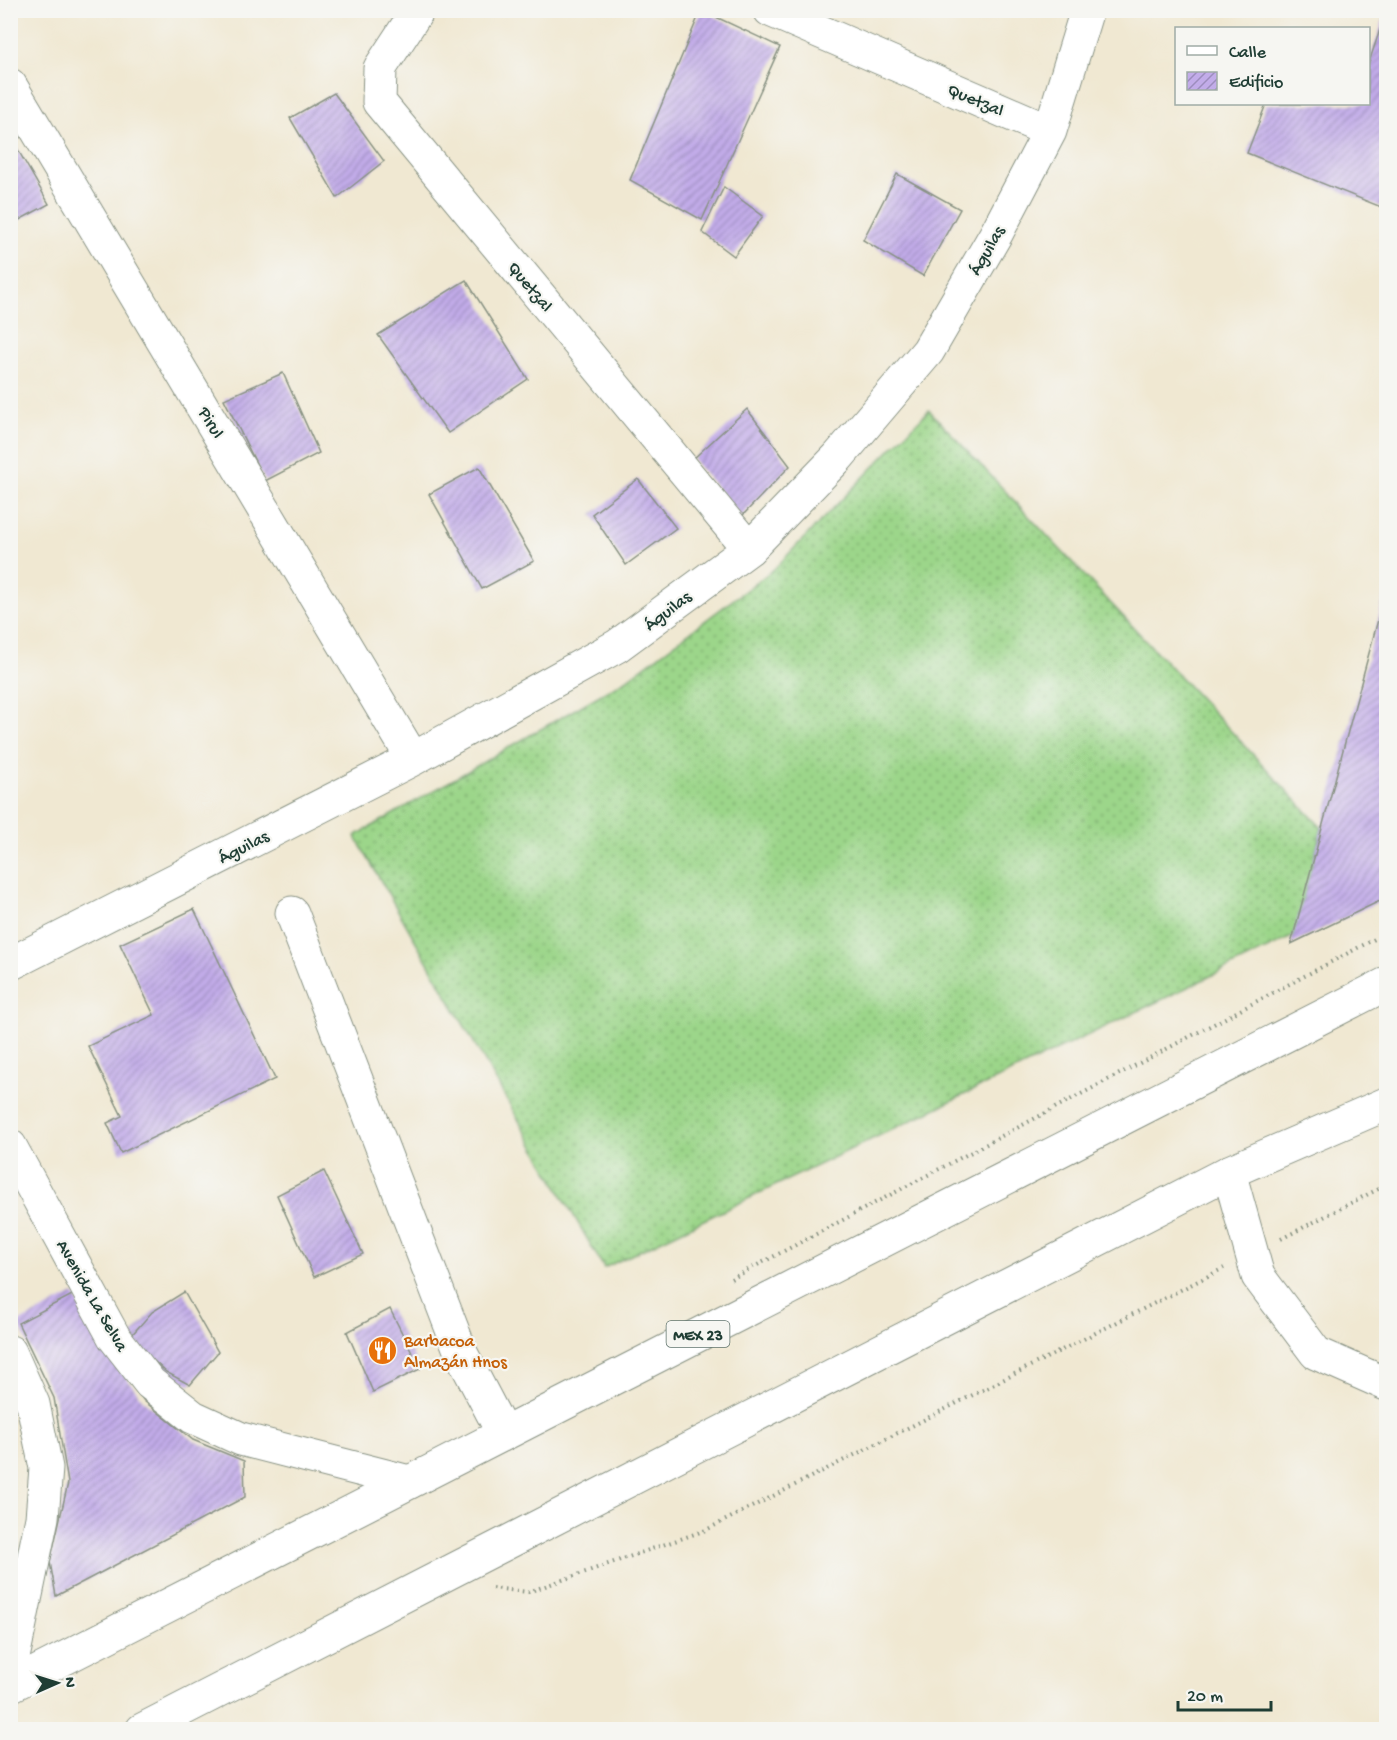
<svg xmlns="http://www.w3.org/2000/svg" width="1397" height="1740" font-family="'Gochi Hand',sans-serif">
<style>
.grass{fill:url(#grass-dots);stroke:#5e8a5f;stroke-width:1.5}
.building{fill:url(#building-hatch)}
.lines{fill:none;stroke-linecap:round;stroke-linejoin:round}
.minor-casing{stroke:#889283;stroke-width:35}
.highway-casing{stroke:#889283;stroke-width:35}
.path{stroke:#889283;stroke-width:4;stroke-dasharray:1.5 4.5;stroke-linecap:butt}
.minor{stroke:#fff;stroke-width:33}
.highway{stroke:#fff;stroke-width:33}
.labels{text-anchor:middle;stroke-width:4.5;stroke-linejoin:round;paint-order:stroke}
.shield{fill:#f6f6f2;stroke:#60746d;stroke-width:1.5}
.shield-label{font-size:16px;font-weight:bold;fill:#1f3d34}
.street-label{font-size:18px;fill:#1f3d34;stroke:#f6f6f2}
.food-label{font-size:18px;fill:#c56008;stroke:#f6f6f2;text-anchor:start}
</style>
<defs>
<pattern id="grass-dots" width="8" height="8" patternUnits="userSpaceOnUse" patternTransform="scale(1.5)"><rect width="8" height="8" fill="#9cd68a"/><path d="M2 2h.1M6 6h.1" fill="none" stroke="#7faf72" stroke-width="1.8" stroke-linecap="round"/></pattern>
<pattern id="building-hatch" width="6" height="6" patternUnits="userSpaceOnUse" patternTransform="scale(1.5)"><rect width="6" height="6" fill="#c2ace9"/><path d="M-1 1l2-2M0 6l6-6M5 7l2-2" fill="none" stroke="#9d8dbe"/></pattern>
</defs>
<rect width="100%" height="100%" fill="#f6f6f2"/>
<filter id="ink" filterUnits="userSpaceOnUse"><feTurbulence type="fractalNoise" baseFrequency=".0167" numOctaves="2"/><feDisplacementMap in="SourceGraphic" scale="12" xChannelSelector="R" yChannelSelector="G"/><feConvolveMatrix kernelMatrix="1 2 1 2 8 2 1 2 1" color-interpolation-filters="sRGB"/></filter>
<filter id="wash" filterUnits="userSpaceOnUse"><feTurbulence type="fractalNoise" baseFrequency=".008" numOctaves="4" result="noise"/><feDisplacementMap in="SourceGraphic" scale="24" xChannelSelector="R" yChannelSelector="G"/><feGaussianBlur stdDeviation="1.35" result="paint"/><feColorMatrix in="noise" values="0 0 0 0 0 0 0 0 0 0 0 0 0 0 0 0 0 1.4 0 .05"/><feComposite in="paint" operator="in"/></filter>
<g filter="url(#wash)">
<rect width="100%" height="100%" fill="#f0e8d2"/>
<path class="grass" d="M929,410L1322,828L1294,936L604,1268L355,836L626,680L774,569Z"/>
<g id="blocks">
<path class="building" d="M701,10L780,47L702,220L630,180Z
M1386,12V209L1247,153L1266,104H1368V65Z
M334,93L384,161L337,198L290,118Z
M10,136L49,204L10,225Z
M897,174L960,209L923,276L863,240Z
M724,187L763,216L734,256L702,232Z
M466,280L528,379L448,433L378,335Z
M283,373L319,453L265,481L224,399Z
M747,409L790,466L741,517L693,459Z
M479,467L534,561L482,589L429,494Z
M638,479L676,528L626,565L592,514Z
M1386,590V898L1291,944L1322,828Z
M194,909L275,1079L121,1153L107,1123L122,1116L88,1046L154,1015L120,944Z
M324,1171L363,1254L314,1277L277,1195Z
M184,1292L218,1352L190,1385L166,1372L129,1338L152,1312Z
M74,1294L103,1347L144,1401L193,1440L244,1461L245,1497L56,1596L50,1562L68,1483L54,1398L18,1323Z
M390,1309L420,1369L373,1392L347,1332Z"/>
</g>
</g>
<g filter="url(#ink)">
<use href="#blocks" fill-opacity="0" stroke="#889283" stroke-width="1.5"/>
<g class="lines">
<defs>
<path id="minor" d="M418,10L380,68L379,102L749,549
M770,10L1050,131
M10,85L413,759
M292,913L462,1355L503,1433
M10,964L413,759L617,646L749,549L838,457L928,351L996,234L1050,131L1087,10
M10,1146L114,1337L150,1383L193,1417L241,1439L409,1482
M1229,1172L1258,1276L1316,1353L1386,1384
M10,1352L33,1404L46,1468L42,1518L10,1672"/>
<path id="highway" d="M10,1686L1386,984
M142,1730L1229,1172L1386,1104"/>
</defs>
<use href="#minor" class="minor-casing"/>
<use href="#highway" class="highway-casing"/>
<path class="path" d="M1281,1239L1386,1185
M731,1279L1386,933
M492,1588L528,1592L706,1530L1224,1268"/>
<use href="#minor" class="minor"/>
<use href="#highway" class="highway"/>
</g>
</g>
<defs>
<symbol id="restaurant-disc" viewBox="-11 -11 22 22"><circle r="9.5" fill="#e8710a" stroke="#f6f6f2"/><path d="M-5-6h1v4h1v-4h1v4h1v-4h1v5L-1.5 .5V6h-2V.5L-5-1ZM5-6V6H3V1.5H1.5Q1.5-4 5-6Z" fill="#fff"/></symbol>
</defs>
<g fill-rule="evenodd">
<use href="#restaurant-disc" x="366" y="1334" width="33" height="33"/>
</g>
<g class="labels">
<rect class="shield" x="666.5" y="1321" width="63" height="26" rx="4.5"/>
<g class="shield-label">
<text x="698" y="1340">MEX 23</text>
</g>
<g class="street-label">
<text transform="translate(976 99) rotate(23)" y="6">Quetzal</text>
<text transform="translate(986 250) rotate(-60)" y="6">Águilas</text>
<text transform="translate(531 286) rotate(50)" y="6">Quetzal</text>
<text transform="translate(212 422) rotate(59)" y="6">Pirul</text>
<text transform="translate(667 610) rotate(-37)" y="6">Águilas</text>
<text transform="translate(243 846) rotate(-27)" y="6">Águilas</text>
<text transform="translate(93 1295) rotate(60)" y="6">Avenida La Selva</text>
</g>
<g class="food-label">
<text x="404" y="1346">Barbacoa<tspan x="404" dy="21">Almazán Hnos</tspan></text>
</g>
</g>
<rect width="1397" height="1740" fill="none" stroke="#f6f6f2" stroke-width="36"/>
<rect x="1175" y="27" width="195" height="78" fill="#f6f6f2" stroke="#a0aca6" stroke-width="1.5"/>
<rect x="1187" y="46" width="30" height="9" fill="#ffffff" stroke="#a0aca6" stroke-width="1.5"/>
<text x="1229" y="57" font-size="18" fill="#1f3d34">Calle</text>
<rect x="1187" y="72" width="30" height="18" fill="url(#building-hatch)" stroke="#a0aca6" stroke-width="1.5"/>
<text x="1229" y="87" font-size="18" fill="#1f3d34">Edificio</text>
<g transform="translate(57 1683) rotate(87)" stroke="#f6f6f2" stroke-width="4.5" paint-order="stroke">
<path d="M0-4.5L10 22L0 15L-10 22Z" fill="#1f3d34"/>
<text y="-9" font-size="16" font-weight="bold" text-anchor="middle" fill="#1f3d34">N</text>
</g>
<path d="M1178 1701v9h93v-9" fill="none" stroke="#1f3d34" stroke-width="3"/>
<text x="1187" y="1701" font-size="18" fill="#1f3d34" stroke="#f6f6f2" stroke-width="4.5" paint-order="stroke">20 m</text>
</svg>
